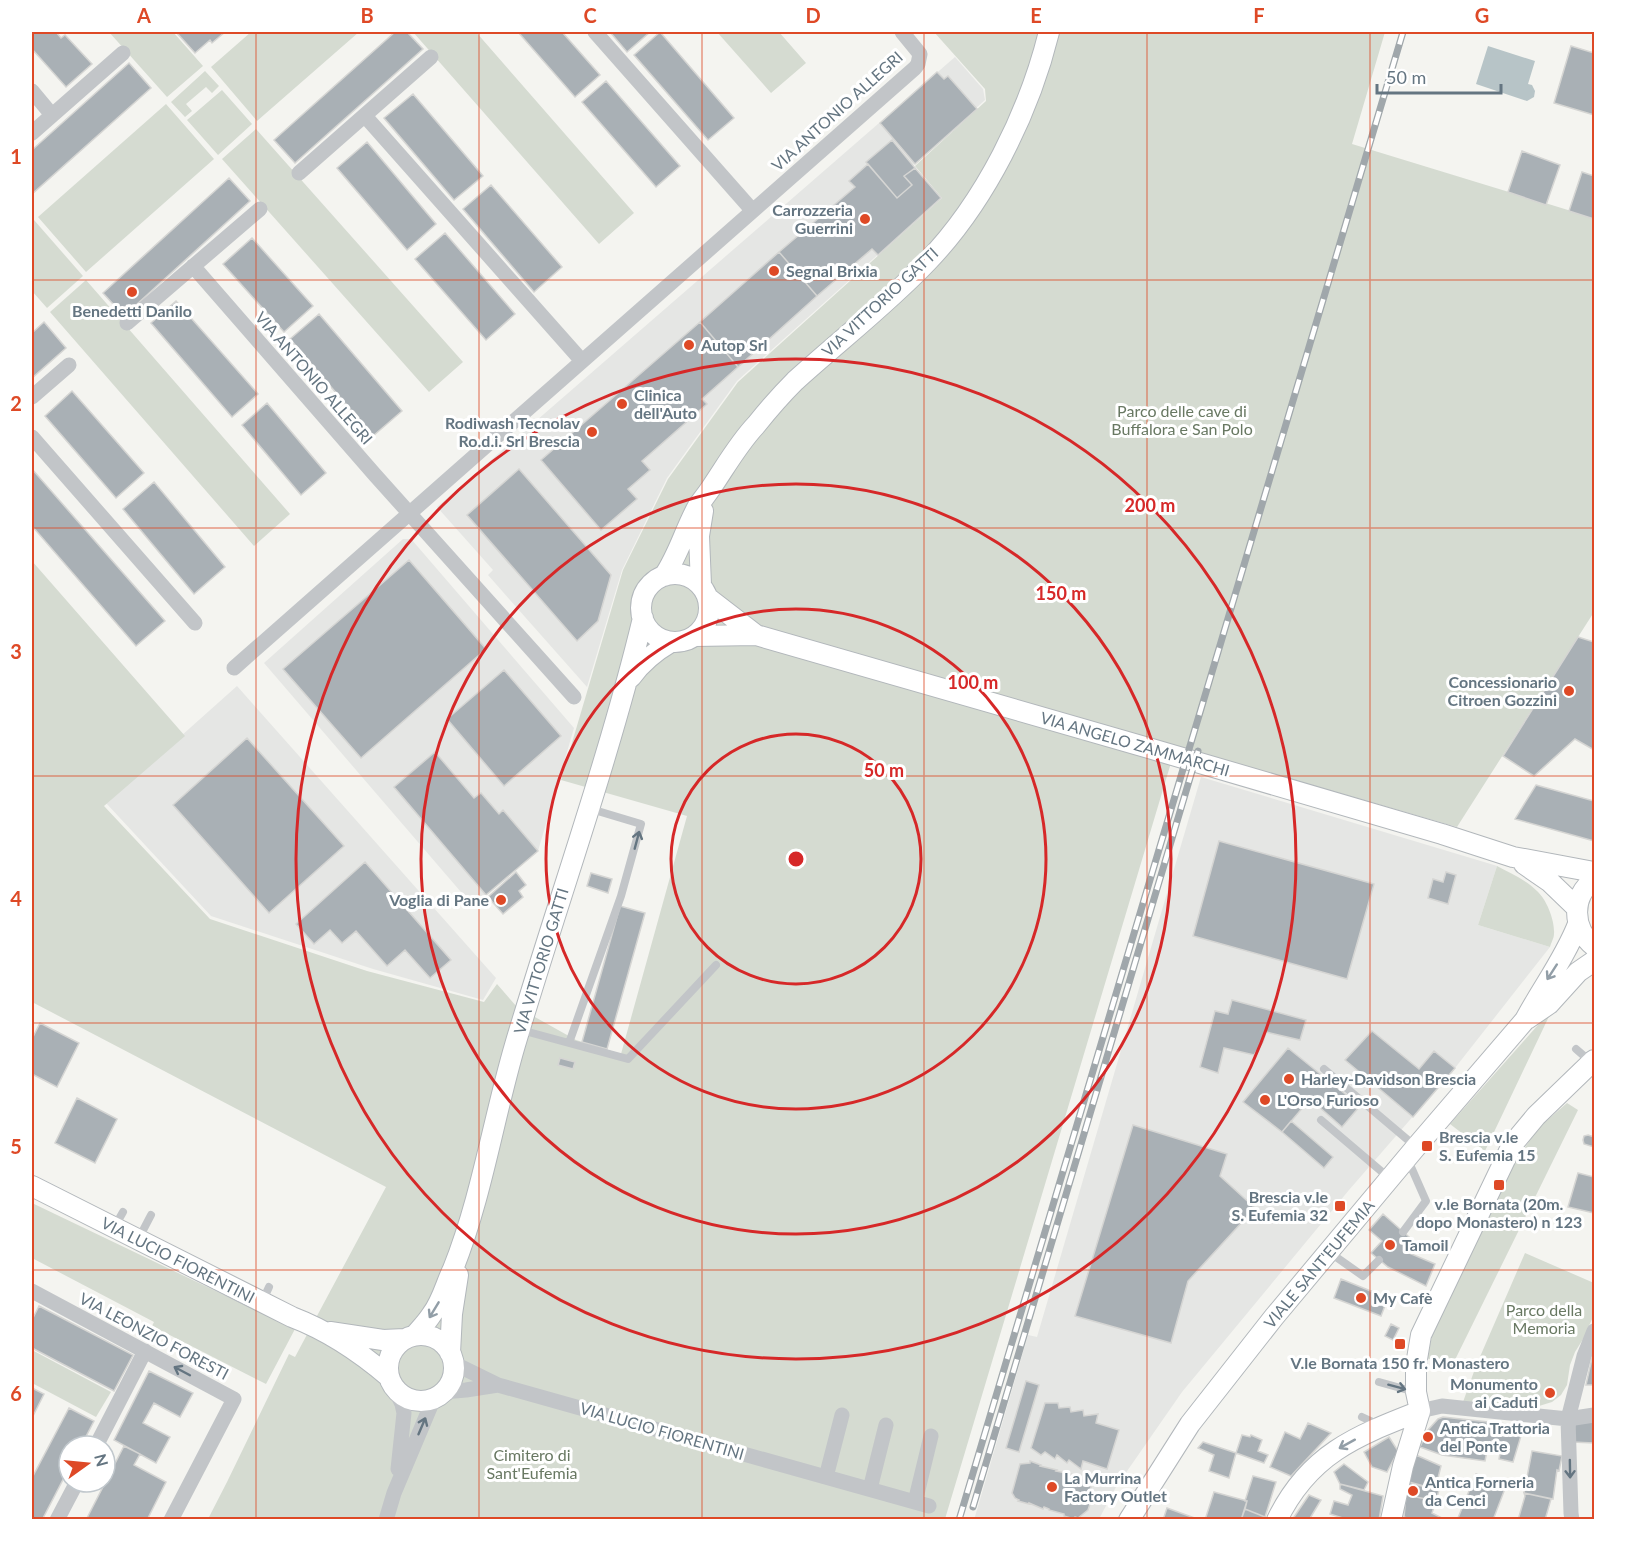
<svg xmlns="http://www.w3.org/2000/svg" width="1626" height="1551" font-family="Lato,sans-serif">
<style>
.built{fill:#e5e6e4}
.green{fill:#d5dbd1}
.water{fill:#b7c4c7}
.building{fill:#a9b0b5;stroke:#d5d5d3;stroke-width:1.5}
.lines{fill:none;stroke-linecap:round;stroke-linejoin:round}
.secondary-casing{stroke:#b2b7bb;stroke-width:22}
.lane{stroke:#c2c5c8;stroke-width:8}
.street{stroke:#c2c5c8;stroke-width:15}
.secondary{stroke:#fff;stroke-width:20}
.rail-casing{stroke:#a0a7ab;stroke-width:7}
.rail{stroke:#fff;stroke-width:4.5;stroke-dasharray:14;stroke-linecap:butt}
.oneway{stroke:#647581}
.oneway2{stroke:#929ea7}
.grid{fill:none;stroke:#de4926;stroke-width:1.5;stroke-opacity:0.55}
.ring{fill:none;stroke:#d62828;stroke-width:3}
.poi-dot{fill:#de4926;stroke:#fff;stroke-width:2}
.labels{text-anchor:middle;stroke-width:6;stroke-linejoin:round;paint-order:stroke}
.street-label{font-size:16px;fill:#647581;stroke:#fff}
.poi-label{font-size:16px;font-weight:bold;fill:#647581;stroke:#fff;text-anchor:start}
.park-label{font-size:16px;fill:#687862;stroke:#fff}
.centre{fill:#d62828;stroke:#fff;stroke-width:3}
.ring-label{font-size:18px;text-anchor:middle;font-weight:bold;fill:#d62828;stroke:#fff;stroke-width:6;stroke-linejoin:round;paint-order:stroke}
.neatline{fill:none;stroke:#de4926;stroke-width:2}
.grid-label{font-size:20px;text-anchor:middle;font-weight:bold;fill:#de4926}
</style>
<rect width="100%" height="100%" fill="#f4f4f0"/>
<path class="built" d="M955,57L983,89L985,100L913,165L941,198L737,381L667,478L622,570L587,687L488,575L493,570L437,507Z
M403,539H408L412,540L574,728L538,851L473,906L264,663Z
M237,686L496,978L483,1000L373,969L211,916L106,803Z
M1201,777L1494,865L1497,866L1478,925L1550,947L1455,1068L1349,1190L1182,1392L1116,1487L1099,1519L974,1520L1028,1335L1037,1337Z"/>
<path class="green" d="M109,32H173L203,66L167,97Z
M251,32H359L257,121L211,67Z
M413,32H476L634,213L599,244Z
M717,32H779L806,63L771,93Z
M934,32H1385L1352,144L1594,218V612L1457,827L1176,746L945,1519H208L227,1482L289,1354L295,1357L386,1187L32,1002V561L185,736L104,806L210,919L367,971L484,1002L497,984L517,1007L576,1040L621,1054L687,816L561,780L623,570L668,479L738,382L942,198L915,166L986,101L985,89Z
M205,71L219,86L212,93L206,87L186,104L192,111L185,117L171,102Z
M222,90L252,124L218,155L187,120Z
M166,104L214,159L86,272L38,217Z
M256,129L463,362L429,392L222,159Z
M34,220L83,276L47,308L32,291V222Z
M86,280L290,514L254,546L50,312Z
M1497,866C1510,873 1526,880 1537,891C1547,900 1555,921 1554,934C1554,938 1551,943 1550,947L1478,925Z
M1553,1008L1485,1151L1450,1124Z
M1567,1103L1578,1110L1451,1368L1427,1358L1432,1336L1509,1172L1537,1129Z
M32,1203L295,1329L266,1384L152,1326L154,1322L32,1258Z
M1525,1253L1594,1283V1315L1588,1328L1585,1336L1575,1352L1570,1365L1567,1385L1561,1395L1552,1402L1539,1406L1463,1402L1476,1366Z
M32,1350L111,1392L96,1417L32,1383Z"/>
<path class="water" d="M1488,46L1535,61L1528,84L1532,85L1535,91L1534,97L1527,101L1476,84Z"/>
<path class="building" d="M32,32H56L61,38L65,35L92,64L66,87L32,49Z
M176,32H225L212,43L210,40L195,53Z
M395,32H407L423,49L295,163L274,140Z
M518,32H562L600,75L575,97Z
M610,32H650L627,52Z
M660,32L734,118L708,140L634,55Z
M1571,46L1594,53V115L1554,103Z
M129,63L151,88L32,194V150Z
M937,72L944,79L948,76L977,109L915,164L880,123Z
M606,81L680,166L656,187L582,102Z
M413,94L483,176L454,200L384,118Z
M892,140L915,168L904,176L912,185L897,198L866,162Z
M367,142L436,224L407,250L337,168Z
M1522,151L1560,165L1546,205L1508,192Z
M868,164L897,198L912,185L904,176L915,168L941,198L878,255L872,249L817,296L779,252L855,187L849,181Z
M1582,172L1594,176V219L1569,211Z
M229,178L250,201L124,316L103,293Z
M491,185L562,267L534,292L463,209Z
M445,233L515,314L486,340L415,259Z
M252,238L313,306L284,332L223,264Z
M779,252L817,296L738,367L700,322Z
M176,301L258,394L232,417L151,323Z
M319,314L402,411L373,436L290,339Z
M44,322L66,348L32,378V333Z
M700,322L738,367L702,399L707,404L642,461L650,470L628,489L637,499L601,530L541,460Z
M72,391L144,473L116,498L45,416Z
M267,403L326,473L301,495L242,425Z
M32,469L165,621L136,646L32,526Z
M519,469L611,575L598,621L577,641L467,515Z
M154,482L225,567L194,594L123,509Z
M409,560L486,649L361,758L283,669Z
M1578,637L1594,642V750L1575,739L1534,776L1503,756Z
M504,670L561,736L504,786L447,719Z
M247,738L344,846L269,913L173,805Z
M435,752L474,798L481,793L499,814L503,810L538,851L486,895L394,787Z
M1536,785L1594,801V841L1515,819Z
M1219,841L1374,884L1347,979L1193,936Z
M365,862L451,960L430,978L405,950L387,966L356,931L342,943L330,930L314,944L296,924Z
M516,872L526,885L519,891L523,897L503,914L488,897Z
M1446,872L1456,875L1448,904L1428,898L1433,879L1443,882Z
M591,873L612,879L608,893L587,886Z
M620,906L645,913L607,1049L582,1042Z
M1232,1000L1306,1020L1300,1040L1266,1032L1263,1042L1254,1055L1224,1048L1218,1073L1200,1067L1215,1011L1228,1014Z
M40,1023L79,1043L57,1087L32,1074V1039Z
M1372,1031L1419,1069L1434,1051L1455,1068L1413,1117L1345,1060Z
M1288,1048L1360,1106L1342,1127L1310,1099L1282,1132L1243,1102Z
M560,1058L575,1062L573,1069L558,1065Z
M77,1098L117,1119L95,1163L55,1143Z
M1291,1121L1333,1157L1324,1168L1282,1132Z
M1133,1125L1227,1154L1220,1176L1255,1208L1188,1281L1171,1343L1075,1316Z
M1588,1135L1594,1137V1147L1584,1144L1583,1140L1584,1136Z
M1578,1173L1594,1177V1213L1568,1207Z
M1383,1214L1417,1244L1409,1253L1435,1264L1426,1286L1388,1267L1371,1253L1382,1241L1369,1230Z
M1341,1279L1388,1298L1381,1316L1334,1298Z
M39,1306L133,1355L114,1391L32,1348V1320Z
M1391,1324L1399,1328L1393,1340L1385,1336Z
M1592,1358H1594V1385H1586Z
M149,1371L193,1393L180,1417L154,1403L143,1423L170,1437L156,1463L114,1440Z
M1026,1381L1039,1385L1019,1452L1006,1448Z
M32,1388L44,1394L32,1418Z
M1045,1403H1058L1059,1408L1070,1407L1071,1412L1083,1410L1084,1416L1098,1414L1096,1423L1119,1430L1107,1469L1083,1461L1081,1469L1069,1460L1067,1463L1057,1455L1055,1459L1045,1452L1041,1455L1031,1448Z
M69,1408L94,1421L81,1446H69V1468L42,1520H32V1478Z
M1443,1417L1524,1426L1513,1462L1499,1459L1502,1443L1492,1441L1490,1452L1487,1451L1485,1461L1442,1455L1420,1447L1428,1430L1438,1419Z
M1594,1420V1443L1572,1442L1575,1423Z
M1308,1423L1331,1433L1291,1476L1270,1467L1285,1432L1300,1439Z
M1242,1435L1250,1437L1251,1435L1262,1440L1258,1451L1268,1455L1264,1463L1236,1453Z
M1389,1437L1398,1451L1387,1472L1372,1467L1364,1452Z
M1203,1442L1236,1453L1229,1478L1209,1471L1214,1455L1198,1448Z
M124,1446L140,1454L134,1465L166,1482L147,1520H86Z
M1532,1451L1562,1456L1559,1471L1557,1470L1553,1499L1524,1493Z
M1416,1455L1441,1466L1435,1490L1408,1482Z
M1030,1461L1041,1465L1040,1466L1057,1470L1056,1471L1071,1474V1475L1087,1479L1089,1481L1093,1495L1088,1510L1078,1518L1075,1517L1074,1519L1064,1516V1514L1049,1510V1509L1044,1507L1043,1509L1029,1503V1504L1018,1501L1019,1500L1015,1498L1012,1493L1020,1464L1030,1463Z
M1344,1464L1368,1482L1364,1490L1340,1484L1334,1472Z
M1476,1474L1506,1486L1493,1520H1462L1458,1518Z
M1253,1476L1276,1482L1265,1517L1245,1509L1247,1501H1245Z
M1409,1482L1439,1490L1436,1501L1406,1495Z
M1340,1484L1383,1496L1379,1520H1349L1330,1514L1334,1501L1348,1505L1352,1495L1340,1489Z
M1214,1492L1247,1501L1241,1520H1205Z
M1524,1493L1551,1499L1545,1520H1518L1525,1496Z
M1309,1495L1321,1500L1309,1520H1292Z
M1406,1495L1436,1501L1432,1513L1442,1518L1441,1520H1413L1404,1517Z
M1167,1508L1200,1520H1163Z
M1245,1509L1265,1517L1264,1520H1241Z"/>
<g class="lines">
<defs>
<path id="secondary" d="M641 608a34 34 0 1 1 68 0a34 34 0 1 1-68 0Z
M664,576C679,554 685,529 698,506C702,500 707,494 711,488C726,466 738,444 756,425C768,410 781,395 795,381C839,341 886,305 927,262C985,202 1029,113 1049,32
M701,585L699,536L703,511
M708,598L756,635
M695,636L756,635L1152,749L1442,834L1513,857L1594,872
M631,677C642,662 654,652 671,642
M1524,864L1550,882L1577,908
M1594,880C1571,896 1572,929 1594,946
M1527,1019L1549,1004L1578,972L1594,961
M32,1186L292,1317C326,1330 361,1353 389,1377
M330,1332L383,1340L405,1339
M415,1335C421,1328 427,1322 432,1314C442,1301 446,1283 453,1269C482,1196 493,1120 515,1045C557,903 608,763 643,618
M388 1368a33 33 0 1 1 66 0a33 33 0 1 1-66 0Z
M450,1353L452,1314L458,1275
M1129,1520L1190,1424L1274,1317L1416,1147L1525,1020C1542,988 1565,958 1578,924
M1277,1520C1309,1454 1356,1436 1420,1411
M1391,1520L1403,1466L1420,1411L1416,1392V1365L1421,1335L1512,1145L1536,1116L1594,1060"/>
</defs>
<use href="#secondary" class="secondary-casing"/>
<path class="lane" d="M521,1030L569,1043L621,896L641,824L591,809
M569,1043L628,1059L716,965
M1576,1049L1591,1062
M1324,1069L1415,1146
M1321,1120L1388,1177
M115,1226L123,1212
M1403,1232L1426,1201L1408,1160
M139,1238L151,1215
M1329,1252L1363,1276L1379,1260
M262,1302L269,1287
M1379,1382L1415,1392
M1362,1417L1377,1424"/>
<path class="street" d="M595,32L752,210
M32,91L52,115
M365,116L582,361
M32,133L123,53
M299,173L431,57
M193,266L375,475L574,697
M127,323L260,209
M32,397L69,365
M32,437L195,623
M234,668L915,68L918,64L920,54L902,32
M32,1291L234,1399L171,1520
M453,1363L498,1385L929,1506
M394,1387L402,1404L404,1413L398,1469
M443,1392L466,1390L498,1385
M1420,1411L1442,1406L1568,1419L1594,1415
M96,1446L145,1351
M826,1477L842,1415
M870,1489L886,1425
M915,1502L931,1436
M57,1520L77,1482
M386,1520L394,1493L434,1398
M1572,1520L1571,1513L1568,1419L1584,1356L1594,1331"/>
<use href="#secondary" class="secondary"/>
<defs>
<path id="rail" d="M973,1507L1198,751
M959,1520L1403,32"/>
</defs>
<use href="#rail" class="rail-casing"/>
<use href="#rail" class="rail"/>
</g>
<defs><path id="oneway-shaft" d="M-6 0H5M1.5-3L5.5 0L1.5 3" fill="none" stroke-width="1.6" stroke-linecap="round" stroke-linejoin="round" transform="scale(1.5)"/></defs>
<g class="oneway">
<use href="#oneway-shaft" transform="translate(637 840) rotate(-75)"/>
<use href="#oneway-shaft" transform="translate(182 1371) rotate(-152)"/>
<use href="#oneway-shaft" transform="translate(1397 1387) rotate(15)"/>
<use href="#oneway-shaft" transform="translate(422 1426) rotate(-67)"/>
<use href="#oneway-shaft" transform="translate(1570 1469) rotate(89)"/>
</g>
<g class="oneway2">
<use href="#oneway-shaft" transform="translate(1552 972) rotate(123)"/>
<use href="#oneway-shaft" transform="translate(434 1310) rotate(121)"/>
<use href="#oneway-shaft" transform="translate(1347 1444) rotate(151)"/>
</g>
<path class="grid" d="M256,32V1520M479,32V1520M702,32V1520M924,32V1520M1147,32V1520M1370,32V1520M32,280H1594M32,528H1594M32,776H1594M32,1023H1594M32,1270H1594"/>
<g class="ring">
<circle cx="796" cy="859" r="125"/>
<circle cx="796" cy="859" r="250"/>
<circle cx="796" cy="859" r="375"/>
<circle cx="796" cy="859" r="500"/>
</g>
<g class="poi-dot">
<circle cx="865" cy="219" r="6"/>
<circle cx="774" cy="271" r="6"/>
<circle cx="132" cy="292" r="6"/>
<circle cx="689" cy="345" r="6"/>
<circle cx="622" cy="404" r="6"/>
<circle cx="592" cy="432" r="6"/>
<circle cx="1569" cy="691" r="6"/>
<circle cx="501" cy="900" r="6"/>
<circle cx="1289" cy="1079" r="6"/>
<circle cx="1265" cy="1100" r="6"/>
<rect x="1421" y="1140" width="12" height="12" rx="3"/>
<rect x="1493" y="1179" width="12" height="12" rx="3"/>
<rect x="1334" y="1200" width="12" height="12" rx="3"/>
<circle cx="1390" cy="1245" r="6"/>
<circle cx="1361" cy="1298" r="6"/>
<rect x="1394" y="1338" width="12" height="12" rx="3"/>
<circle cx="1550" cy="1393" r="6"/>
<circle cx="1428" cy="1437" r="6"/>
<circle cx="1052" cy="1487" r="6"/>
<circle cx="1413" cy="1491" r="6"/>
</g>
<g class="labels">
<g class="street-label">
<text transform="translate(837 111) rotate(-42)" y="6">VIA ANTONIO ALLEGRI</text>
<text transform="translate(880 302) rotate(-43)" y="6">VIA VITTORIO GATTI</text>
<text transform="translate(314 378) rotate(49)" y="6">VIA ANTONIO ALLEGRI</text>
<text transform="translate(1135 744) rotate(16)" y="6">VIA ANGELO ZAMMARCHI</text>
<text transform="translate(541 961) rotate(-73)" y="6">VIA VITTORIO GATTI</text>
<text transform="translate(178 1260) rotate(27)" y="6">VIA LUCIO FIORENTINI</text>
<text transform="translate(1319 1264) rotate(-50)" y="6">VIALE SANT'EUFEMIA</text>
<text transform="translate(154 1336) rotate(28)" y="6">VIA LEONZIO FORESTI</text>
<text transform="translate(662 1431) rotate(16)" y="6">VIA LUCIO FIORENTINI</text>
</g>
<g class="poi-label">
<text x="853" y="216" text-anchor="end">Carrozzeria<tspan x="853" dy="18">Guerrini</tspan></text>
<text x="786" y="277">Segnal Brixia</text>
<text x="132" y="317" text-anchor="middle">Benedetti Danilo</text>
<text x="701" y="351">Autop Srl</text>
<text x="634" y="401">Clinica<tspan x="634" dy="18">dell'Auto</tspan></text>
<text x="580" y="429" text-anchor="end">Rodiwash Tecnolav<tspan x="580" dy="18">Ro.d.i. Srl Brescia</tspan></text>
<text x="1557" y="688" text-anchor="end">Concessionario<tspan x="1557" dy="18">Citroen Gozzini</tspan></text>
<text x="489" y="906" text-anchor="end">Voglia di Pane</text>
<text x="1301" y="1085">Harley-Davidson Brescia</text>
<text x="1277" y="1106">L'Orso Furioso</text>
<text x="1439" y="1143">Brescia v.le<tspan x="1439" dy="18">S. Eufemia 15</tspan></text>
<text x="1328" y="1203" text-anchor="end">Brescia v.le<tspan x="1328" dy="18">S. Eufemia 32</tspan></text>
<text x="1499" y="1210" text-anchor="middle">v.le Bornata (20m.<tspan x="1499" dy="18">dopo Monastero) n 123</tspan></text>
<text x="1402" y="1251">Tamoil</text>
<text x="1373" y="1304">My Cafè</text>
<text x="1400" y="1369" text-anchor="middle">V.le Bornata 150 fr. Monastero</text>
<text x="1538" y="1390" text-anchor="end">Monumento<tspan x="1538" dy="18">ai Caduti</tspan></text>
<text x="1440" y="1434">Antica Trattoria<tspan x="1440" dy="18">del Ponte</tspan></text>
<text x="1064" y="1484">La Murrina<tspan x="1064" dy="18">Factory Outlet</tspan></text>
<text x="1425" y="1488">Antica Forneria<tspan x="1425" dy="18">da Cenci</tspan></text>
</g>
<g class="park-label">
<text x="1182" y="417">Parco delle cave di<tspan x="1182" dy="18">Buffalora e San Polo</tspan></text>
<text x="1544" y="1316">Parco della<tspan x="1544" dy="18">Memoria</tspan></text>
<text x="532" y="1461">Cimitero di<tspan x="532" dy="18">Sant'Eufemia</tspan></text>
</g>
</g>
<circle cx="796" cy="859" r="9" class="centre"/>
<g class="ring-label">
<text x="1150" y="512">200 m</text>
<text x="1061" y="600">150 m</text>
<text x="973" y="689">100 m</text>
<text x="884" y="777">50 m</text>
</g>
<rect width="1626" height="1551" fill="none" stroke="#ffffff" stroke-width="66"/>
<g transform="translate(87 1464) rotate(75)"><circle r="28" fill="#ffffff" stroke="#c1c8cd" stroke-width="1.5"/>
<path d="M0-4.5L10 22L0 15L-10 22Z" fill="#de4926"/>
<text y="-9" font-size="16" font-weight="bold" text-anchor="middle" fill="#647581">N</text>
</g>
<path d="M1377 84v9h124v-9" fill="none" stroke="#647581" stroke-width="3"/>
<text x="1386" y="84" font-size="18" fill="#647581" stroke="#ffffff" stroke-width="4.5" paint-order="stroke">50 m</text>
<rect x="33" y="33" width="1560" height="1485" class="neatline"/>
<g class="grid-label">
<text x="144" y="23">A</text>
<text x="367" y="23">B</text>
<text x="590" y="23">C</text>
<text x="813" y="23">D</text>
<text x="1036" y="23">E</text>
<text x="1259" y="23">F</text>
<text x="1482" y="23">G</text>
<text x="16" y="164">1</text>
<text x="16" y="411">2</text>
<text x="16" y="659">3</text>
<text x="16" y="906">4</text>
<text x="16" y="1154">5</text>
<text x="16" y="1401">6</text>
</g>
</svg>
